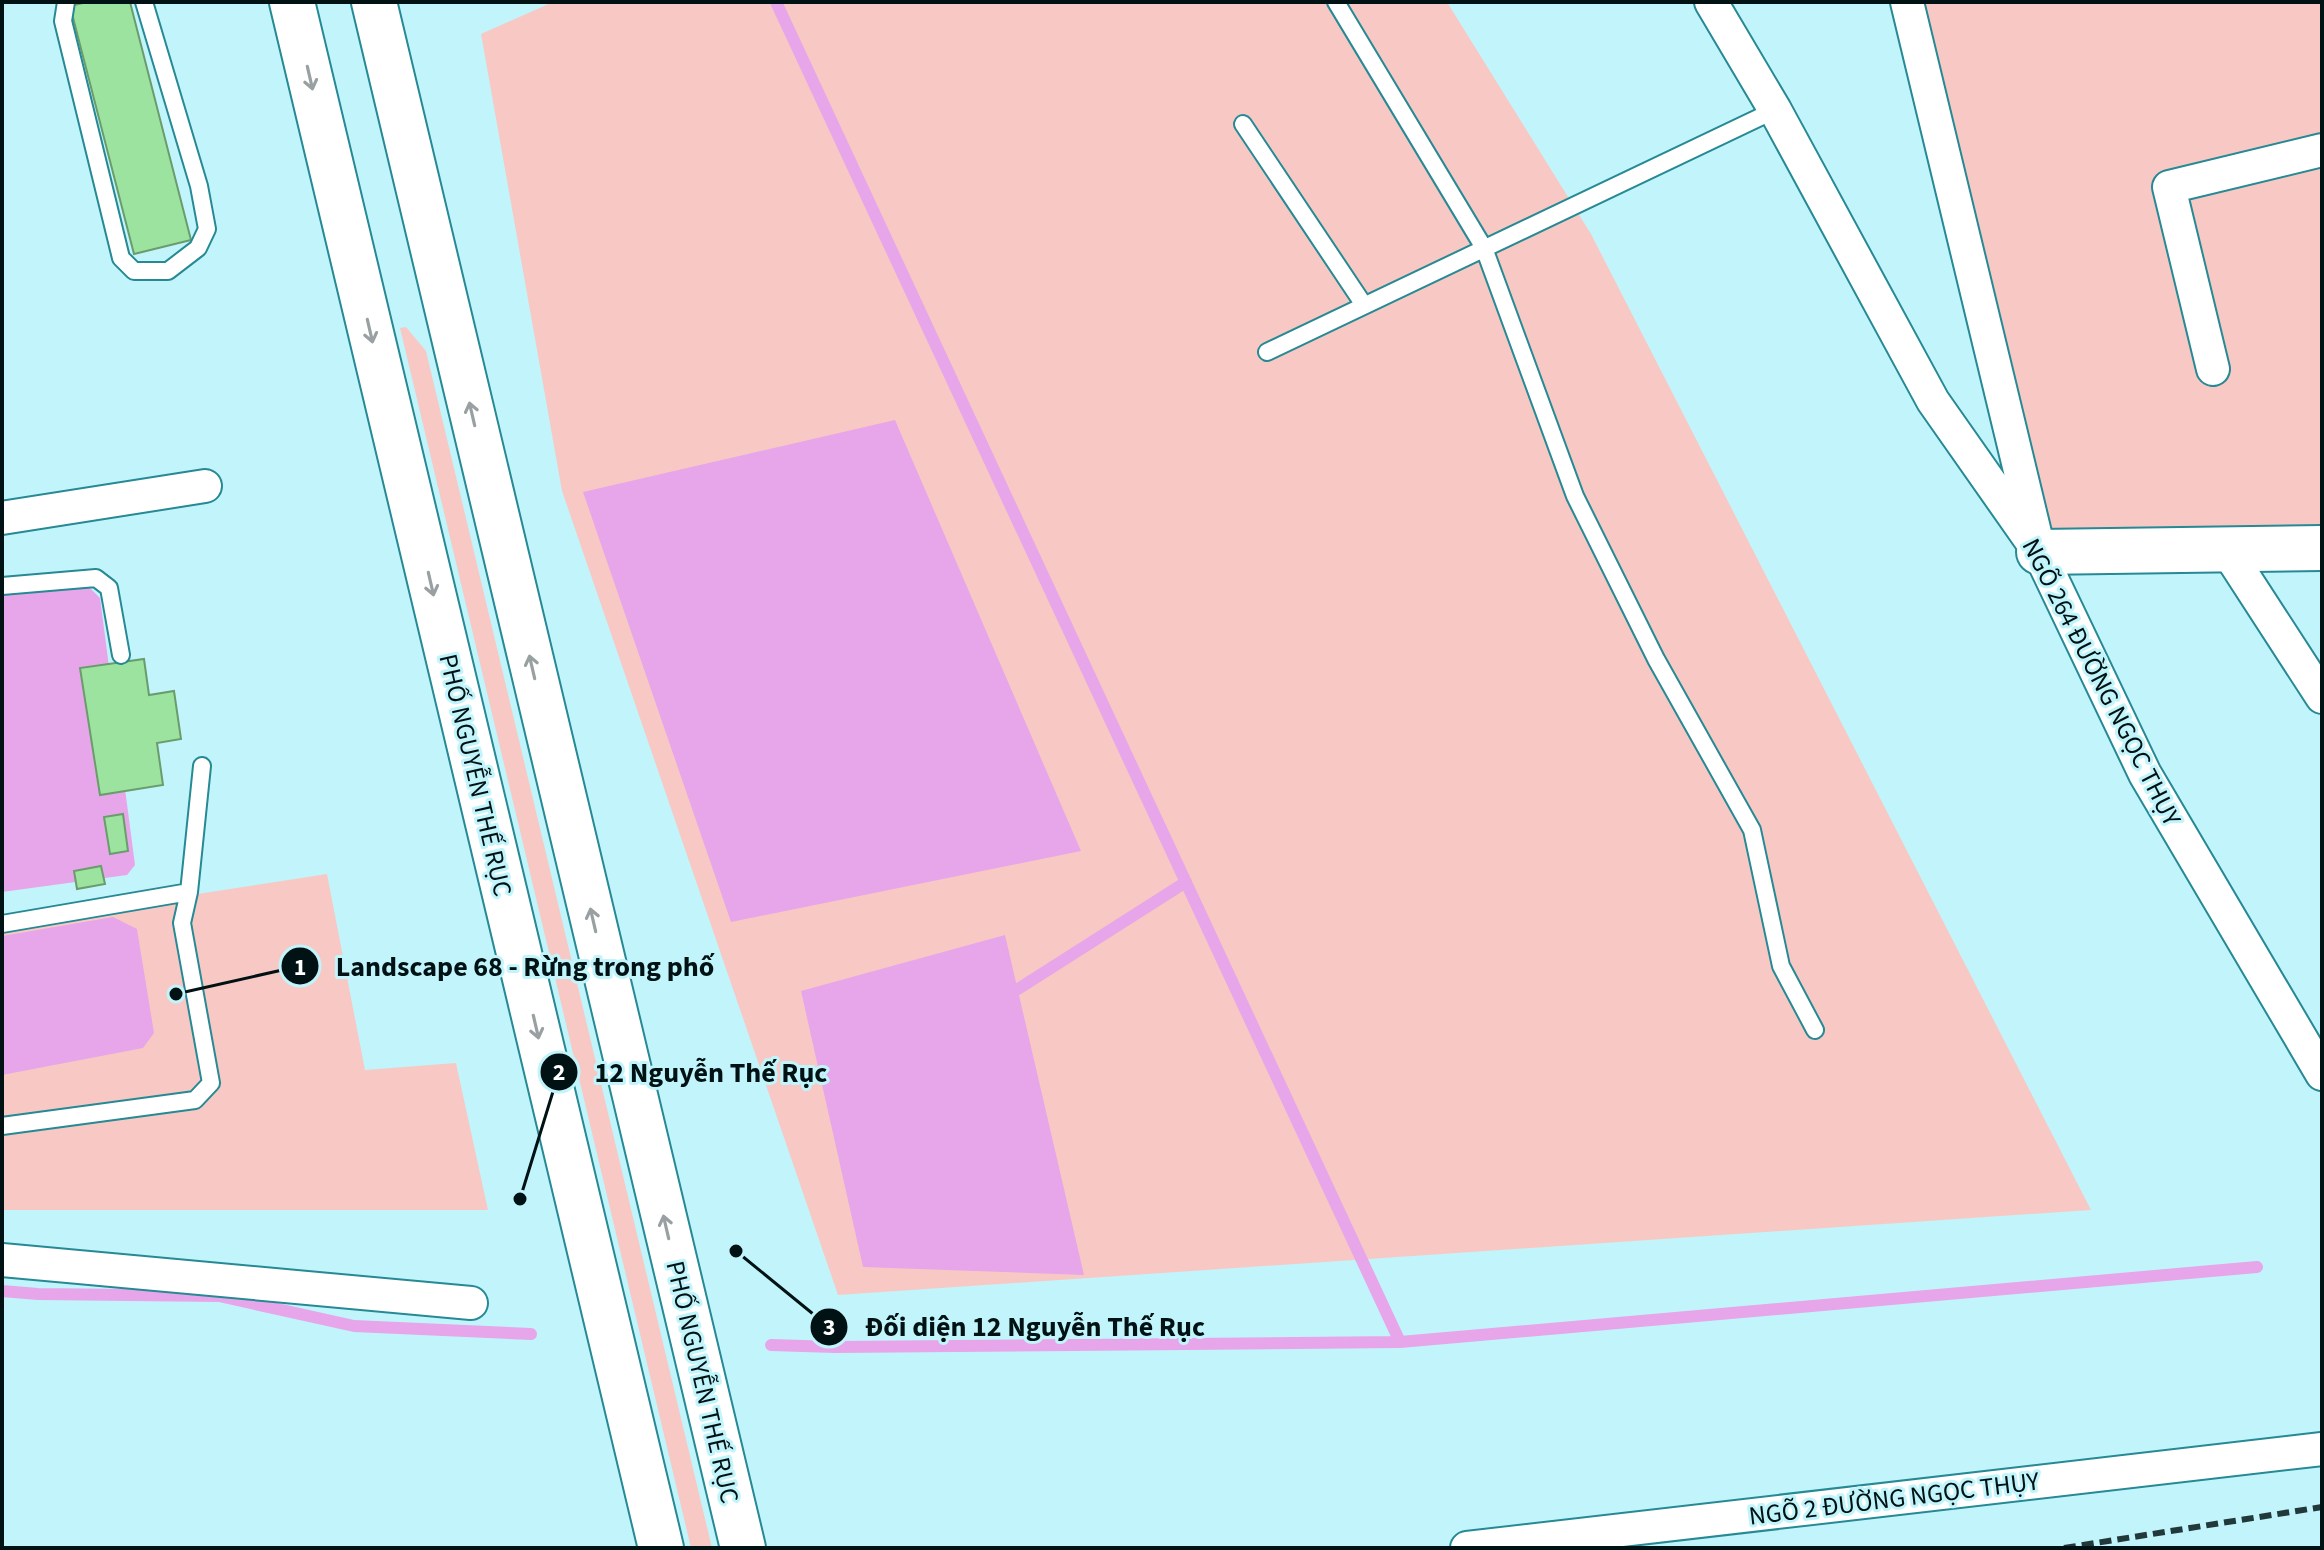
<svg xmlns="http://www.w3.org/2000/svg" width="2324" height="1550" font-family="'Source Sans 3',sans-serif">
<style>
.green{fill:#f8c9c4}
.water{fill:#e7a6e9}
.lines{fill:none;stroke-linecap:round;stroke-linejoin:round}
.stream{stroke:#e7a6e9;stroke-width:12}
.building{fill:#9ce3a0;stroke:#6a9c6c;stroke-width:2}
.lane-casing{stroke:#268994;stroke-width:20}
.street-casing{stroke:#268994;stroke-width:36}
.secondary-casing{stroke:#268994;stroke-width:48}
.primary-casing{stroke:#268994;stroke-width:48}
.lane{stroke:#fff;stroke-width:16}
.street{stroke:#fff;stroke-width:32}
.secondary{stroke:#fff;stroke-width:44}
.primary{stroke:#fff;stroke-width:44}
.rail{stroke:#22393c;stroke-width:6;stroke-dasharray:12 6;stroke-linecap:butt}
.oneway{stroke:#99a0a1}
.labels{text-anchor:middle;stroke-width:6;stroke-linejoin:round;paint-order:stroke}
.street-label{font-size:26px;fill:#011214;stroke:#c1f5fb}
.leader{fill:none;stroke:#011214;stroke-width:3}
.callout-dot{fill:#011214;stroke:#c1f5fb;stroke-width:3}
.mark-label{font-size:24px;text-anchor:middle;font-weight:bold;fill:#fff}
.callout-label{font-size:28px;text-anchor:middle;font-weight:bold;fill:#011214;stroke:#c1f5fb;stroke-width:6;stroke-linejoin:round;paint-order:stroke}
</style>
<rect width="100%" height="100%" fill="#c1f5fb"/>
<path class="green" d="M553,2H1447L1591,234L2091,1210L838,1295L562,491L481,34Z
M1907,2H2322V554L2039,552Z
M406,327L426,351L712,1548H691L400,328Z
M327,874L365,1070L456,1063L488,1210H2V924Z"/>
<path class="water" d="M895,420L1081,851L731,922L583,492Z
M87,585L100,598L135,865L127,875L2,892V592Z
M113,917L137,929L154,1033L143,1048L2,1075V936Z
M1005,935L1084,1275L863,1267L801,991Z"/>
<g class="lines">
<path class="stream" d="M776,2L1400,1342
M1018,989L1186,882
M2,1291L38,1294L219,1296L354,1326L531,1334
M771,1345L835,1347L1400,1342L2257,1267"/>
</g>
<path class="building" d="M87,2H130L191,240L134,254L70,6Z
M144,659L149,695L174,691L181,739L157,743L163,785L100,795L80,668Z
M123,814L128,851L110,854L104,817Z
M101,866L105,884L77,889L74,871Z"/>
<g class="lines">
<defs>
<path id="lane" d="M66,2L63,21L121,258L134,271H168L198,248L207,229L199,186L144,2
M1336,2L1484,248L1575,496L1656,659L1752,830L1781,966L1815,1030
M1243,124L1364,305
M1267,352L1775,110
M2,586L96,578L109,588L121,655
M189,892L202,766
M2,924L189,892L182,923L211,1083L195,1100L2,1126"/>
<path id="street" d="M1711,2L1775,110L1933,401L2039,552L2145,774L2322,1074
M1907,2L2035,533
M2213,369L2169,187L2322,150
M2,518L205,486
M2226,549L2322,697
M2,1260L471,1303
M1467,1548L2322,1449"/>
<path id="secondary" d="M2039,552L2322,548"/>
<path id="primary" d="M292,2L661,1548
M374,2L743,1548"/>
</defs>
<use href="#lane" class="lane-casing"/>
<use href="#street" class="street-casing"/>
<use href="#secondary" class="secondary-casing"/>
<use href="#primary" class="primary-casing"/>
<use href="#lane" class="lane"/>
<use href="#street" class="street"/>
<use href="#secondary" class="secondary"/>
<use href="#primary" class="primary"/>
<path class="rail" d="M2064,1548L2322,1507"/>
</g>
<defs><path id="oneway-shaft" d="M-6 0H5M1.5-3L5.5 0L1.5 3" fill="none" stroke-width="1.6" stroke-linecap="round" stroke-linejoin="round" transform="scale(2)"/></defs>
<g class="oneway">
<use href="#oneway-shaft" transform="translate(310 78) rotate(77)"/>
<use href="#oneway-shaft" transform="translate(370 331) rotate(77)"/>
<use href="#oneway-shaft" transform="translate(472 414) rotate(-103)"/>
<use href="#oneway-shaft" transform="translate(431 584) rotate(77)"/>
<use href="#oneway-shaft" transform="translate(532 667) rotate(-103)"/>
<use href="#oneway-shaft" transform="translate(593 920) rotate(-103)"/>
<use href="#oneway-shaft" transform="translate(536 1027) rotate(77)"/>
<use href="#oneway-shaft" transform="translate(666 1227) rotate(-103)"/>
</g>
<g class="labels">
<g class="street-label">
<text transform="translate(2102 682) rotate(63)" y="9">NGÕ 264 ĐƯỜNG NGỌC THỤY</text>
<text transform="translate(476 775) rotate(77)" y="9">PHỐ NGUYỄN THẾ RỤC</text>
<text transform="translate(703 1382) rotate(77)" y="9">PHỐ NGUYỄN THẾ RỤC</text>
<text transform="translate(1894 1498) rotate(-7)" y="9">NGÕ 2 ĐƯỜNG NGỌC THỤY</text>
</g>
</g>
<path class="leader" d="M176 994L300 966M520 1199L559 1072M736 1251L829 1327"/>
<g class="callout-dot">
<circle cx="176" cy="994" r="8"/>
<circle cx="520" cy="1199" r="8"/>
<circle cx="736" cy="1251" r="8"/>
<circle cx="300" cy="966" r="20"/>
<circle cx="559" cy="1072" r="20"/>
<circle cx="829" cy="1327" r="20"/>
</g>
<g class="mark-label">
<text x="300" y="975">1</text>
<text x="559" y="1080">2</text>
<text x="829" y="1335">3</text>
</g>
<g class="callout-label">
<text x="525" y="976">Landscape 68 - Rừng trong phố</text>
<text x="711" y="1082">12 Nguyễn Thế Rục</text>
<text x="1035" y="1336">Đối diện 12 Nguyễn Thế Rục</text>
</g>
<rect width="2324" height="1550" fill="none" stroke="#011214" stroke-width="8"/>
</svg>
